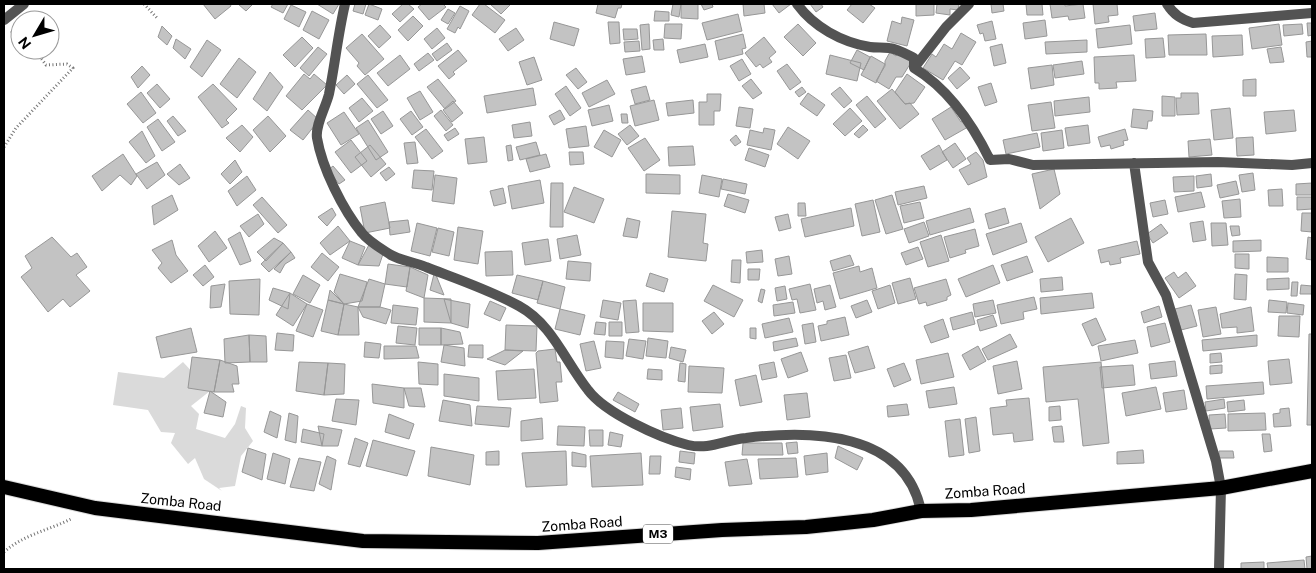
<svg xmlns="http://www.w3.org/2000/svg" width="1316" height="573" font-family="'Public Sans',sans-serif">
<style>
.green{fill:#dadada}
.building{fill:#c3c3c3;stroke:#979797}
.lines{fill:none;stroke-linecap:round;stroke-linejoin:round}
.trunk-casing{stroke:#dbdbdb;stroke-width:16}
.path{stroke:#757575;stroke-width:3;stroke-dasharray:1 2.5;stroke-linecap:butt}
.minor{stroke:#535353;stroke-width:10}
.trunk{stroke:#000;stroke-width:14}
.labels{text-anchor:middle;stroke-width:4.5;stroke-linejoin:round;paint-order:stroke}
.shield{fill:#fff;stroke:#4c4c4c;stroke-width:1}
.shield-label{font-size:12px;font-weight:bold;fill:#000}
.street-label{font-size:14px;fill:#000;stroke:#fff}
</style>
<rect width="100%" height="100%" fill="#fff"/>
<path class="green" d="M183,362L210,391L191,406L199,414L196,429L225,438L235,424L241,406L246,408L245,428L253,441L241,456L235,486L219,488L222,491L204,479L195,458L188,464L171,443L175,433L161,432L148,410L113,405L118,372L164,378Z"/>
<path class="building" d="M203,4H230L231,6L215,19Z
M238,4H253L246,11Z
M273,4H288L283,13L271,7Z
M317,4H339L333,14Z
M355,4H366L363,14L353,11Z
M369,4L382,9L378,20L365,15Z
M403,4H408L414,9L400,22L392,14Z
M422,4H443L446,7L429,20L418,7Z
M480,4H484L505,20L495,33L472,15Z
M490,4H511L501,14Z
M598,4H622L621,8H618L615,18L596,13Z
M673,4H681L679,17L671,15Z
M681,4H698V19L681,18Z
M701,4H712L713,7L704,10Z
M743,4H764L765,13L744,16Z
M772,4H791L779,13Z
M810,4H821L823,7L816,12Z
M852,4H869L875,8L863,23L847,10Z
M916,4H934V15L916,16Z
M937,4H959L958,10L950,9V15L936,13Z
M991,4H1003L1004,11L992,13Z
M1026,4H1042L1043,15H1027Z
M1050,4H1065V6L1083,4L1085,18L1069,20L1068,16L1052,18Z
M1093,4H1117L1118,15L1108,16L1109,22L1095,24Z
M291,5L306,12L299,27L284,19Z
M460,6L469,11L460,29L458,27L455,33L447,29Z
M448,9L455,13L448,24L441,20Z
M312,11L329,20L319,39L303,30Z
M655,11L669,12V21H654Z
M1155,13L1157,29L1135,31L1133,16Z
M738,14L742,31L707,40L702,23Z
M413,16L423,26L408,41L398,30Z
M902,17L914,20L907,46L887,41L892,21L901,24Z
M1045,20L1047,36L1025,39L1023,23Z
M992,21L996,39L985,41L983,33L980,34L977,25Z
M554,22L579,29L574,46L550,39Z
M608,22H619L620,43L610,44Z
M1307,23H1312V35L1308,36Z
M649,24L650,49L642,50L640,25Z
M665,24H682L681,39L664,38Z
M798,24L816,43L803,56L784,37Z
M1279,24L1282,45L1252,49L1249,28Z
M1302,24L1303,34L1284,36L1283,25Z
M380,25L391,37L379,48L368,36Z
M1130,25L1132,44L1098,48L1096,29Z
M162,26L172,36L167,45L158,37Z
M437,28L445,38L432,49L424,39Z
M516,28L524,40L508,51L499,39Z
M623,29H637L638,39L624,40Z
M961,33L976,42L962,65L955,61L943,80L923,68L932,54L936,57L944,44L952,49Z
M362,34L384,59L365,75L357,66L359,63L346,48Z
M743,34L746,48L742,49L743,54L719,60L715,41Z
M1206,34L1207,55H1169L1168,35Z
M1242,35L1243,55L1213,57L1212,36Z
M302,37L313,48L295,67L283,55Z
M764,37L776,52L769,58L772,62L763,68L760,64L756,67L745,53Z
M1163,38L1165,57L1146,58L1145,39Z
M176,39L191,49L185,59L173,48Z
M663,39L664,50H654L653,40Z
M207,40L221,50L202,77L190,67Z
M1087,40V52L1046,54L1045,42Z
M639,41L640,51L625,52L624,42Z
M1312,41V57H1307L1306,42Z
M447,43L452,50L437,61L432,54Z
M705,44L708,57L680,63L677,50Z
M1002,44L1006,63L994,66L990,47Z
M318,47L327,54L309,76L300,68Z
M1281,47L1284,62L1270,63L1267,49Z
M458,50L467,61L453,72L455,74L449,79L438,66Z
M857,50L870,57L864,70L850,63Z
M890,52L896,56L898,53L912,61L902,77H896L889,89L876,81L885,66V61Z
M428,53L434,60L419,71L414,64Z
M400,55L410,69L388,86L377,73Z
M830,55L861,63L857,81L826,74Z
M1134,55L1136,81L1116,82L1117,88L1099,89V83H1095L1094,57Z
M642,56L645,72L626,75L623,59Z
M871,56L885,64L876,83L861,75Z
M534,57L542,80L527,85L519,62Z
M239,58L256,72L237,98L220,84Z
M742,59L751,74L739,81L730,66Z
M1082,61L1084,74L1055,78L1053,65Z
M787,64L801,82L790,90L777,71Z
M1052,65L1054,85L1031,89L1028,68Z
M142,66L150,75L138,88L131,77Z
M960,67L970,78L957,89L948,78Z
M576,68L587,82L578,89L566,75Z
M270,72L283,87L267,111L253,99Z
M304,74L310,79L314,74L327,85L302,110L286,96Z
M907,74L925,87L914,103L905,104L895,92Z
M347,75L355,84L344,94L336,85Z
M368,75L388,100L377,108L357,84Z
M438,79L456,101L445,109L427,87Z
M751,79L762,93L753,99L742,86Z
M1256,79V96H1243V80Z
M607,80L615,94L589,107L582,93Z
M991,83L997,102L985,106L978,87Z
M157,84L170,99L160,108L147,93Z
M213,84L237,109L226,120L229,123L222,128L198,97Z
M566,86L581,108L570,116L555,94Z
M646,86L650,100L635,104L631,90Z
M802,87L806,92L799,97L795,92Z
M840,87L852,101L844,108L831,94Z
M533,88L536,105L487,113L484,96Z
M892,89L905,104L910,103L919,114L900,129L877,101Z
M420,91L433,112L420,120L407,98Z
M141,92L156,113L143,123L127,104Z
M808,93L825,105L817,116L800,104Z
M1181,93H1198L1199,114L1177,115L1176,98H1181Z
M707,94H721L720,111H714V125H699V102H707Z
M867,96L886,119L875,128L856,105Z
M1162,96L1175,97V116H1162Z
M1089,97L1090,112L1055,116L1054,101Z
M362,98L373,111L359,122L349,108Z
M654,100L659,120L635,126L630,106Z
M693,100L694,113L668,116L666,103Z
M453,101L463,113L452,122L443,110Z
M1051,102L1055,128L1032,131L1028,105Z
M609,105L613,121L592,126L588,110Z
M739,107L753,109L750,128L736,126Z
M951,107L961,122L965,120L968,127L945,140L932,119Z
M850,108L862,121L845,136L833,124Z
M1230,108L1233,138L1214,140L1211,110Z
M1133,109L1153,111L1152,121H1148L1147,129L1131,127Z
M308,110L319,120L303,140L290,130Z
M441,110L453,125L446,131L434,116Z
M560,110L565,119L554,125L549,116Z
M1294,110L1296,131L1266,134L1264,112Z
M383,111L393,126L381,134L371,119Z
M411,111L423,127L412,135L400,119Z
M344,112L359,134L341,145L327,123Z
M621,114H627L628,123H622Z
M173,116L186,131L178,136L167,121Z
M268,116L286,136L270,152L253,130Z
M158,119L175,142L162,151L147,127Z
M368,120L388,152L376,160L356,128Z
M530,122L532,136L514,138L512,125Z
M242,125L253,137L240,152L226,138Z
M630,125L639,136L627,145L618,134Z
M863,125L868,130L859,138L854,134Z
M1088,125L1090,143L1068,146L1065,128Z
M586,126L589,146L569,148L566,129Z
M788,127L810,141L798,159L777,144Z
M455,128L459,134L448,141L444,135Z
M764,128L775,130L771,150L747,145L750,130L763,133Z
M426,129L443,151L432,159L415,137Z
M1125,129L1128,140L1123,141L1124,145L1111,149L1110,145L1101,147L1098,137Z
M604,130L621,140L612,157L594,147Z
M1062,130L1064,148L1043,151L1041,133Z
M142,131L155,156L146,163L129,142Z
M1037,133L1040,147L1006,154L1003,140Z
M736,135L741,142L735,146L730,140Z
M484,137L487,162L468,164L465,139Z
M1253,137L1254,155L1237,156L1236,138Z
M645,138L660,160L644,171L628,148Z
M1210,139L1212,155L1189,157L1188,141Z
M351,140L367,161L351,173L335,152Z
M415,142L418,163L407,164L404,143Z
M536,142L540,155L520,160L516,147Z
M955,143L966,159L953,168L942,152Z
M370,145L386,164L371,177L355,157Z
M511,145L513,160L508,161L506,146Z
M939,145L947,160L930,170L921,156Z
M693,146L695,165L669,166L668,147Z
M749,148L769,155L765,167L745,160Z
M569,152H583L584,164L570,165Z
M976,152L983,160L987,177L968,185L959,170L971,164L967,158Z
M123,154L137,176L131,185L120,175L102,191L92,176Z
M546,154L550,167L530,172L526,159Z
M235,160L242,172L230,184L221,174Z
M157,162L165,175L147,189L136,174Z
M180,164L190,178L179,185L167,174Z
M333,166L345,180L339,184L328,170Z
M389,167L395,174L386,181L380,173Z
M1054,169L1060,194L1040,209L1032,174Z
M414,170L434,171L432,190L412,188Z
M1253,173L1255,190L1242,192L1239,175Z
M646,174L680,175V194L646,193Z
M1211,174L1212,186L1197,188L1196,176Z
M435,175L457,178L454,204L432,201Z
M702,175L722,179L719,197L699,193Z
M247,176L256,190L237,206L228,191Z
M1194,176V191L1174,192L1173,177Z
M723,179L747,184L745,194L721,189Z
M540,180L544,203L512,209L508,186Z
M1236,181L1239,194L1220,198L1217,185Z
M551,183H563V227H550Z
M1312,183V195H1296V184Z
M924,186L927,198L898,205L895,192Z
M574,187L604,199L594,223L564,212Z
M503,188L506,203L494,206L490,191Z
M1282,189L1283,206H1269L1268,190Z
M1201,192L1205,207L1178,212L1175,197Z
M728,194L749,200L745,213L724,206Z
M172,195L178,210L154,225L152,206Z
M892,195L903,229L886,234L875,200Z
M262,197L287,225L278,233L253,205Z
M1297,197H1312V209L1297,210Z
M1240,199L1241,217L1224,218L1222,201Z
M873,200L880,232L862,236L855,204Z
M1165,200L1168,214L1153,217L1150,203Z
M385,202L390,228L365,233L360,207Z
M920,202L924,218L904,223L900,206Z
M798,203H805L806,216H798Z
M332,208L336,215L327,226L318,217Z
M851,208L854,226L805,237L801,219Z
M970,208L974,222L930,235L926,221Z
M1005,208L1009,223L989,229L985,214Z
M672,211L706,214L703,243L708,244L706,261L668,257Z
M1302,213H1312V232L1301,231Z
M258,214L264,224L249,237L240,226Z
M788,214L791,228L779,231L775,217Z
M627,218L640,221L637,238L623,236Z
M1071,218L1084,243L1048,262L1035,237Z
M408,220L410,232L390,235L389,222Z
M1203,221L1206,240L1193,242L1190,223Z
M924,222L929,236L909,243L904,229Z
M417,223L437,228L430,256L411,251Z
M1021,223L1027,242L993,255L986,234Z
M1211,223H1226L1228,245L1212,246Z
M1161,224L1168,233L1153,243L1147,234Z
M338,226L350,241L330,255L320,243Z
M1230,226H1239L1240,235L1232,236Z
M458,227L483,231L478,264L454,260Z
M438,228L454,232L449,256L432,252Z
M975,229L979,246L965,250L966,253L950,258L944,237Z
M215,231L227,248L209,262L198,246Z
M240,232L251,261L240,265L228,239Z
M577,235L581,255L560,259L557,239Z
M941,235L949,261L928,267L920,242Z
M52,237L71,257L77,253L87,267L76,275L90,291L70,307L63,299L48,312L21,277L32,268L25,256Z
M1308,237L1312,238V260L1306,259Z
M274,238L283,243L266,261L257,252Z
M548,239L551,261L525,265L522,243Z
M172,240L176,255L188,271L171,283L158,268L162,263L152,250Z
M1261,240V251L1233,252V241Z
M350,241L365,247L358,265L342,258Z
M1137,241L1140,254L1120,258L1121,263L1110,265L1109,261L1101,263L1098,250Z
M283,243L291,252L269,272L261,264Z
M370,243L384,251L379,266L358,265Z
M918,247L923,259L906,265L901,253Z
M762,250L763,262L747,263L746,252Z
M512,251L513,275L486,276L485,252Z
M291,252L295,258L285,264L280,273L274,269Z
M322,253L339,267L328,281L311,267Z
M1235,254H1249V269L1235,268Z
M850,255L854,265L833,271L830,261Z
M789,256L792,274L778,276L775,259Z
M1027,256L1033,272L1007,281L1001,265Z
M1267,257L1288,258V272H1267Z
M732,260H741L740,283L731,282Z
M568,261L591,263L590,281L566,279Z
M388,264L410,267L407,287L385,284Z
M205,265L214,277L203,286L193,275Z
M993,265L1000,283L966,297L958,279Z
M859,266L860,272L872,268L877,288L840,299L833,273Z
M410,267L428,275L424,298L406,291Z
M748,269H760L759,280H748Z
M1174,272L1178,278L1186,272L1196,286L1179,298L1165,278Z
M650,273L668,279L664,292L646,286Z
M340,274L367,282L362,301L344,304L334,292Z
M434,274L436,275L444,295L430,290Z
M1235,274L1247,275L1246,300L1234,299Z
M303,275L320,285L310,303L293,294Z
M517,275L543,281L538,300L512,293Z
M1062,277L1063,290L1041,292L1040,279Z
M910,278L916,299L898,304L892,283Z
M1289,278V289L1267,290V279Z
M260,279L259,315L230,314L229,281Z
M369,279L385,284L380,307H358Z
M946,279L951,295L947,297V300L927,306L926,302L919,304L914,288Z
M543,281L565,287L560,309L537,303Z
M1292,282H1298L1297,296H1291Z
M225,284L221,307L210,308L211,286Z
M810,284L816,310L800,313L797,299L792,300L789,289Z
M713,285L743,300L734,317L704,301Z
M830,285L836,307L825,310L823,301L817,303L814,289Z
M890,285L895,303L878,309L872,291Z
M1301,285L1312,286V294H1300Z
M785,286L787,299L777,301L775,288Z
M273,288L290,293L288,309L269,300Z
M761,289L765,290L762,303L758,301Z
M330,290L344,304L328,300Z
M290,293L307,304L293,326L276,315Z
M1092,293L1094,308L1041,314L1040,298Z
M1034,297L1037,309L1023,312L1024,319L1001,324L997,305Z
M424,298L451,299V323L424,322Z
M444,299L470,304L468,328L451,323Z
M328,300L344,304L338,335L321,331Z
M603,300L621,303L618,320L600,317Z
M636,300L639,332L626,333L623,301Z
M867,300L872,312L856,318L851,306Z
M993,300L996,313L975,317L973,304Z
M1269,300L1287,302L1286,313L1268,312Z
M490,301L506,308L500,321L484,314Z
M793,302L795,313L774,316L773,305Z
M643,303H673V332L643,331Z
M1288,303L1304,305L1303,315L1287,313Z
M307,304L323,310L313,337L296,331Z
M344,304L358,307L359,335H338Z
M393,305L418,308L416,325L391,323Z
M1191,305L1197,326L1181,330L1175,309Z
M1159,306L1162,317L1144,323L1141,312Z
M358,307H380L391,310L386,324L363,317Z
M1216,307L1221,334L1203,337L1198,310Z
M1251,307L1254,331L1237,333V327L1222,328L1220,314Z
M560,309L585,315L580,335L555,329Z
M714,312L724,324L712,334L702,321Z
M972,312L975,324L953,330L950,318Z
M993,315L997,326L980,331L977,320Z
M1279,316H1300L1299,337L1278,336Z
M845,317L849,335L821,341L818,326L827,324V321Z
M789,318L793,332L765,338L762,324Z
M1096,318L1106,340L1092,346L1082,324Z
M943,319L949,337L931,343L924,326Z
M596,322L606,323L605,335L594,334Z
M609,322H622V336H609Z
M813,323L816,342L805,344L802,325Z
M1165,323L1170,342L1151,347L1147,327Z
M506,325L537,326L536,351L505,350Z
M398,326L417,328L415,345L396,343Z
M191,328L197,352L161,358L156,337Z
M419,328H441V345H419Z
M441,328L460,332L463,344L441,345Z
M750,328H756V339L750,338Z
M277,333L294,335L293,351L275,350Z
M1010,334L1017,347L988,360L982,349Z
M1309,334H1312V425H1307Z
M249,335L250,362L225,363L224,339Z
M249,335L266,336L267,362H250Z
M1257,335V346L1203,351L1202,340Z
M648,338L668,341L666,358L646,356Z
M796,338L798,346L774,351L773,342Z
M629,339L646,341L643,359L626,356Z
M1135,340L1138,353L1101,361L1098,346Z
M594,341L601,368L586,371L580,344Z
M606,341L624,342L623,359L605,357Z
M365,342L381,344L379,358L364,357Z
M444,345L464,348L465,366L441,362Z
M469,345H483V358L468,357Z
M384,346H416L419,358L384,359Z
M868,346L875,368L855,373L848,352Z
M978,346L986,361L970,370L962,355Z
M671,347L686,350L683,362L669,358Z
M555,349L557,362H560L562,382H556L558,401L540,403L536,353L538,351Z
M505,350L523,351L505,365L487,359Z
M801,352L808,371L788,378L781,359Z
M948,353L954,377L921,384L916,360Z
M1221,353L1222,362L1210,363V354Z
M846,355L851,378L834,381L829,358Z
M192,357L220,360L214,392L188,388Z
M1289,359L1292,383L1270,385L1268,361Z
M220,360L237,366L239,384H232L234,392H214Z
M1017,361L1022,389L998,394L993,366Z
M1175,361L1177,376L1151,379L1149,364Z
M299,362L328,363L324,395L296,391Z
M418,362L438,364V385L419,384Z
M774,362L777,377L762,380L759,365Z
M1101,362L1109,443L1083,446L1078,399L1046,402L1043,367Z
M328,363L345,364L344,394L324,395Z
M680,363L686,364L685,382L678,381Z
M904,363L911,380L894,387L887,369Z
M1133,365L1135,385L1102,388L1100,367Z
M1222,365V373L1210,374V366Z
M689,366L724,368L722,393L688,392Z
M534,369L536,398L498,400L496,371Z
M648,369L662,370V380L647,379Z
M444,374L479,378V401L444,396Z
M756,375L762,402L740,406L735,380Z
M1263,382L1264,394L1207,399L1206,386Z
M372,384L404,388V408L373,403Z
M954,387L957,404L929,408L926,391Z
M1156,387L1161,409L1126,416L1122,393Z
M404,388H421L425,407L409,406Z
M1184,390L1187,409L1166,412L1163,393Z
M210,391L226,402L223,417L204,413Z
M618,392L639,404L635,412L613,400Z
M807,393L810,417L787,420L784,395Z
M1029,398L1033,440L1014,442L1013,433L993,435L990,408L1007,406L1006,400Z
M336,399L359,400L356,425L332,421Z
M1224,399L1225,408L1206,411L1205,402Z
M443,400L470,405L472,426L439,421Z
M1244,400L1245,410L1228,412L1227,402Z
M720,404L723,427L693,431L690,407Z
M907,404L909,415L888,417L887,406Z
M477,406L511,408L509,427L475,424Z
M1060,406L1061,420L1049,421V407Z
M681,408L683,428L663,430L661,410Z
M1289,408L1291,426L1274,427L1273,414L1280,413V409Z
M270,411L281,416L277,438L264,432Z
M289,413L298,416L296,443L285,440Z
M1265,413L1266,430L1228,431V414Z
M389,414L414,424L409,439L385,432Z
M1225,414L1226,428L1210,429L1209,415Z
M976,417L980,451L969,453L965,419Z
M542,418L543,439L521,441V421Z
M960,419L964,455L949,457L945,421Z
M318,426L342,430L338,446H322Z
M558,426L585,427L584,446L557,445Z
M1062,426L1064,442H1054L1052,427Z
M303,429L324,434L322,446L301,442Z
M589,430H603V446H590Z
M610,432L623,435L621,447L608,445Z
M1262,434H1270L1272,451L1264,452Z
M355,438L368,443L360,467L348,464Z
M373,440L415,451L407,476L366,466Z
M797,442L798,453L788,454L786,443Z
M743,443H782L783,455H742Z
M838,446L863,458L857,470L835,458Z
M431,447L474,455L470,485L428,476Z
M248,448L266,454L262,480L242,472Z
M1143,450L1144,463L1117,464V452Z
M499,451V465H486V452Z
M566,451L567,485L526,487L522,453Z
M680,451L695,453L694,464L679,462Z
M1219,451H1233L1234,458H1219Z
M572,452L586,455V467L572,466Z
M273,453L290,459L285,484L267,479Z
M641,453L643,485L592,487L590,456Z
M827,453L828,472L806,475L804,456Z
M327,456L336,460L331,490L319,484Z
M650,456H661L660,474H649Z
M299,458L321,462L314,491L290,487Z
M796,458L798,477L760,479L758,459Z
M747,459L752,484L729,486L725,462Z
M676,467L691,469L690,480L675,477Z
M1312,556V569H1307L1306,557Z
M1304,560L1305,569H1268L1267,563Z
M1264,562V569H1241V563Z"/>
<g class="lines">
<defs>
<path id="trunk" d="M4,487L95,508L363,541L538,543L722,530L806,527L873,520L921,511L971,510L1221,488L1312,471"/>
</defs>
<use href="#trunk" class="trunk-casing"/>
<path class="path" d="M144,4L158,19
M11,31L20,36
M4,147L16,128L73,68L67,64L46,65L35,50
M4,552C23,535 49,530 71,519"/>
<path class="minor" d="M345,4C338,34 335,64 329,94C326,107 315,125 317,138C322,168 343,210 362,233C369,242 382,249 391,255C402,261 414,262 426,267C457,279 490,290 519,306C552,324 565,361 588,390C605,413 660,438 688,445C710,450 724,440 746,438C810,430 905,431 921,511
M797,4C814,27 841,42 870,47C876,48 883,47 889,48C898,49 906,54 914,58V68C949,89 972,123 990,160L1009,159L1033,165L1218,162L1292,165L1312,163
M1167,4C1174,15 1181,19 1193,23L1312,13
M4,20L24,4
M914,68L946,27L969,4
M1134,163L1148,262L1166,295L1216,461L1221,488L1219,569"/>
<use href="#trunk" class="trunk"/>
</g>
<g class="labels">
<rect class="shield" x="643" y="524.5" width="30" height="19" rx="4"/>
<g class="shield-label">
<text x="658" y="538">M3</text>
</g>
<g class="street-label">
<text transform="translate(985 491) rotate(-4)" y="5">Zomba Road</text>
<text transform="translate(181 502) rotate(6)" y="5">Zomba Road</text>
<text transform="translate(582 524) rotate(-4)" y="5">Zomba Road</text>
</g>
</g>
<rect width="1316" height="573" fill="none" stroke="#000000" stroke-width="10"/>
<g transform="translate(35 35) rotate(232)"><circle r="24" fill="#ffffff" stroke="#999999"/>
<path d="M0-4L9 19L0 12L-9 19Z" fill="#000000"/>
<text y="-8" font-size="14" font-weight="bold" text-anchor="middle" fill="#000000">N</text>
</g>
</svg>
